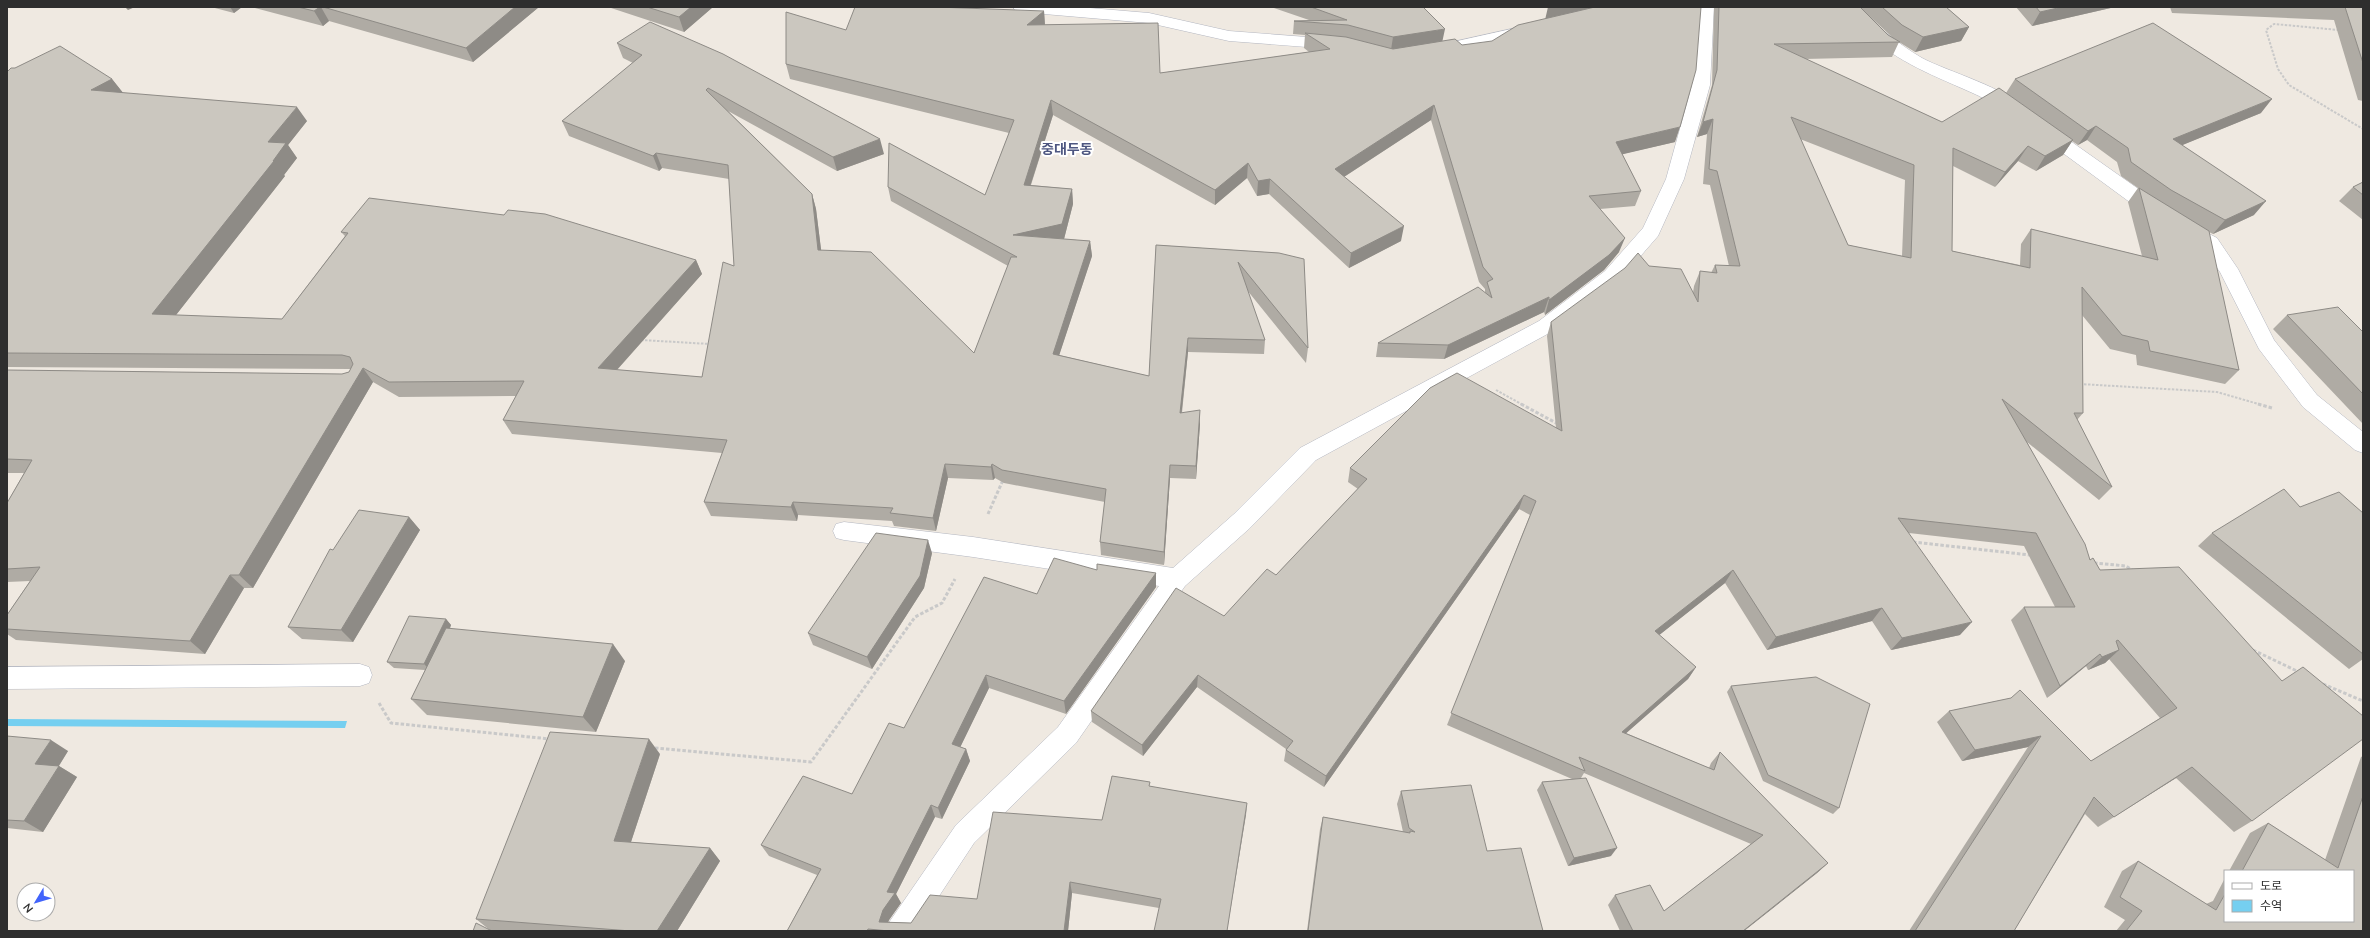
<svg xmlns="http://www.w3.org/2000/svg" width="2370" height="938" font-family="Mulish,'Noto Sans KR',sans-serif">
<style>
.water{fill:#75cff0}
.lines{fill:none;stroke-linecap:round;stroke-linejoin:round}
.minor-casing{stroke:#b4b7c1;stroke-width:1}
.path-far1{stroke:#c9c9c9;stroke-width:2;stroke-dasharray:2.5 1.5;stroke-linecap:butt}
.path{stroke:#c9c9c9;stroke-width:3;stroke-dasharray:3.5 2;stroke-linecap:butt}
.minor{fill:#fff;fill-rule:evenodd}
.wall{fill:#afaba4;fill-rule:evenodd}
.shaded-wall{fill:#8e8b86}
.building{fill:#cbc7bf;stroke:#8e8b86;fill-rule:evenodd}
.labels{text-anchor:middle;stroke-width:4;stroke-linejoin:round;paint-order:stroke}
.quarter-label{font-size:14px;font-weight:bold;fill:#4d5680;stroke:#fff}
</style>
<rect width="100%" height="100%" fill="#efe9e1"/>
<path class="water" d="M7,719L347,721L345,728L7,726Z"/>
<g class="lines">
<defs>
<path id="minor" d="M1013,7H1078L1149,13L1229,31L1333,39L1339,40L1341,44L1339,48L1333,49L1229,41L1149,23L1021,12L1015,10Z
M1698,7H1714L1710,85L1684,179L1658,236L1619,281L1553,331L1316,460L1250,528L1185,586L1076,743L974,843L916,931H886L890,921L956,825L1058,727L1159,586L973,557L844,540L836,538L833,531L836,524L844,522L973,537L1173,568L1234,514L1300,448L1539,321L1605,271L1643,228L1666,179L1692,85Z
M1840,7H1857C1877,26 1898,44 1922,58C1946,71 2010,89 2023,109L2020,113C2006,117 1990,101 1977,95C1933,75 1900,64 1863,31C1855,24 1846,16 1840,7Z
M1529,25L1535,27L1537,30L1535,33L1432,57L1426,56L1424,52L1426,48Z
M2043,124L2049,126L2164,207L2166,212L2164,217L2157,218L2150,217L2037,134L2034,130L2037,126Z
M2188,223L2217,238L2238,269L2274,340L2317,395L2363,432V453L2355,450L2303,407L2259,349L2220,272L2203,248L2181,235L2179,230L2181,225Z
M360,664L369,667L372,675L369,683L360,686L7,689V667Z"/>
</defs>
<use href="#minor" class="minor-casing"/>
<path class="path-far1" d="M2339,30L2274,24L2266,30L2278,69L2289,85L2363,129
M641,340L710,344
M2080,384L2217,392L2262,405
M1496,390L1523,405"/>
<path class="path" d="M1521,404L1558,424
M2258,404L2272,408
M988,514L1003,480
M1913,542L2030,555
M2094,563L2126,566L2132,570
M2253,650L2299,672
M2323,684L2363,701
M379,703L391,723L550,739
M655,748L811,762L915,617L942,603L955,579"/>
<use href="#minor" class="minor"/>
</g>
<path class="wall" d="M211,7H242L234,13Z
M251,7H539L473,62L329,21L323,26Z
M608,7H713L684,32Z
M1271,7H1423L1442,41L1462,45L1675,142L1622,154L1641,191L1635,206L1600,209L1619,252L1604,270L1545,315L1544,312L1444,359L1376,357L1378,343L1485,292V289L1479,282L1431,120L1344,177L1401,241L1349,268L1269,194L1257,196L1247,178L1215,205L1053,115L1031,185L1072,189L1073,204L1064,239L1090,241L1092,256L1059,355L1149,376L1156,245L1279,253L1308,348L1306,363L1247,290L1265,340L1264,354L1188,352L1182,413L1200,424L1196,479L1170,478L1164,565L1101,555L1100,542L1105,502L1004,483L995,478L993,480L948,478L936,531L894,526L892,521L798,515L797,521L711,516L704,502L722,453L512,434L503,420L516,396L399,397L373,382L253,588H244L205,654L16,640L7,634V615L30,581L7,582V503L24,473H7V370L342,374L349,372L351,369L7,367V72L15,68L112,79L123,93L307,121L288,145L297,158L284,175L285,176L176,315L282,319L345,236L341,232L696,260L702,274L617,370L702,377L734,266L729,179L662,168L659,171L569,136L562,121L633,63L623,58L617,43L884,154L837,171L728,111L812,194L816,209L821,250L974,353L1008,266L891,201L888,187L985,195L1009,133L790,79L786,64L846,30L1044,11L1045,25L1160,73L1309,52L1304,48L1305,35L1293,34L1294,21L1309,20Z
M1714,7H1946L1969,27L1961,41L1915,52L1899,42L1892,57L1804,59L1942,122L2006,93L2015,79L2261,113L2182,145L2254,215L2213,234L2209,232L2239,370L2225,384L2137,365L2136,355L2110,349L2082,315L2083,413L2077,420L2112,487L2099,500L2027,442L2090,560L2252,821L2234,832L2176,778L2098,827L2085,814L2014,931H1909L2028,747L1962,761L1937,722L1949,711L2011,698L2091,761L2160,718L2109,659L2105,663L2088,670L2086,666L2047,698L2011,620L2024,607H2055L2024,546L1909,533L1960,635L1891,650L1872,621L1767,650L1725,583L1659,635L1696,667L1688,679L1626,733L1709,768L1711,763L1720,752L1828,863L1817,873L1744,931H1620L1608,905L1615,895L1664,911L1751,844L1584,773L1581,778L1611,856L1568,866L1537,790L1542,782L1572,779L1447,725L1530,515L1519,509L1324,787L1284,761L1286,749L1197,687L1143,756L1092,722L1091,711L1224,616L1276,575L1358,489L1348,482L1350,468L1556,428L1547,336L1551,322L1649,266L1693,293L1694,286L1700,271L1711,273L1715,265L1729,266L1710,185L1703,184L1707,134L1697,137L1712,85ZM1865,12L1893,38L1888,35ZM1800,139L1905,180L1902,256L1848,245ZM2087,140L2117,162L2121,176L2138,188L2128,202L2142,256L2031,229L2021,244L2020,265L1952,251L1953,166L1995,187L2018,161L2036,171L2063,155L2072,141L2078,145Z
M2016,7H2115L2032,26Z
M2170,7H2363V101L2358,100L2334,20L2172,13Z
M2363,182V220L2339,201L2353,187Z
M2287,315L2363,332V424L2273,329Z
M2300,507L2363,513V659L2349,669L2198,546L2212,533Z
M409,517L420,530L353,642L302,639L288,627L333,550Z
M932,553L924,588L872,669L813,645L808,633Z
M1097,570L1156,573V587L1066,714L989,688L960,747L966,749L970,761L942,819L935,817L896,894L901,903L889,920L888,922L911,923L977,899L1102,820L1150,786L1246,815L1159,908L1072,893L1068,931H787L817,875L769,856L761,845L852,794L904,728L1037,594Z
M446,619L451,625L450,629L625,661L596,732L427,715L411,699L425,670L394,668L387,662Z
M1731,686L1839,808L1833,814L1763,781L1727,692Z
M7,736L68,751L59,766L77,777L43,832L7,828Z
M660,754L631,842L710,848L720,861L677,931H473H491L476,919Z
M2363,756V931H2116L2125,920L2104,907L2122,871L2138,861L2206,904L2213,901L2225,878V921L2353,871H2229L2250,833L2268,823L2325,860L2361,757Z
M1401,791L1487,851L1543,931H1307L1320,829L1323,817L1403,832L1397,804Z"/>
<path class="shaded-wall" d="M125,7H135L128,10Z
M230,7H242L234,13Z
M320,7H321L329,21L323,26L314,11Z
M515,7H539L473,62L466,48Z
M691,7H713L684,32L679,17Z
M1548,7H1600L1545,20Z
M2062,7H2115L2032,26L2040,12Z
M1044,11L1045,26L1027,25Z
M1969,27L1961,41L1915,52L1923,37Z
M1445,29L1442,43L1391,50L1393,37Z
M112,79L124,94L91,90Z
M2272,99L2261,113L2163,153L2173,139Z
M1051,100L1053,115L1026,199L1024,185Z
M1434,105L1431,120L1333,184L1335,169Z
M297,107L307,121L288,145L297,158L284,175L285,176L165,329L152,314L268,142Z
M1713,119L1707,134L1697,137L1703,122Z
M2096,126L2087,140L2078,145L2088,131Z
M1680,127L1675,142L1611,157L1616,142Z
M880,139L884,154L837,171L833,157Z
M2073,140L2063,155L2036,171L2045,156Z
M2028,146L2018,161L1995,187L2005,172Z
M656,153L662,168L659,171L653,156Z
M1248,163L1247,178L1215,205V190Z
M1270,179L1269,194L1257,196L1258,181Z
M1072,189L1073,204L1064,239L1013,235Z
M812,194L816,209L823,265L818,250Z
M2266,201L2254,215L2213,234L2225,220Z
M1404,226L1401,241L1349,268L1351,253Z
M1625,238L1619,252L1604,270L1545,315L1549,300Z
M1090,241L1092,256L1055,368L1053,354Z
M696,260L702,274L606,382L598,368Z
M1549,297L1544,312L1444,359L1448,345Z
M1188,338V352L1180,427V413Z
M363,368L373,382L253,588L239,575Z
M1200,410V424L1196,479V466Z
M945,464L948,478L936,531L933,518Z
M992,464L995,478L993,480L991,467Z
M1170,465V478L1164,565V552Z
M1524,495L1519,509L1324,787L1326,776Z
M793,502L798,515L797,521L791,507Z
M409,517L420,530L353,642L341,630Z
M928,540L932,553L924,588L872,669L867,657Z
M1733,570L1725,583L1648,644L1655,631Z
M1156,573V587L1066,714L1064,701Z
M230,575L244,588L205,654L190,641Z
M1882,608L1872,621L1767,650L1776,637Z
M446,619L451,625L430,670L424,664Z
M1972,622L1960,635L1891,650L1902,638Z
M613,644L625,661L596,732L583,717Z
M2119,650L2105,663L2088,670L2102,657Z
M2100,654L2086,666L2047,698L2060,686Z
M1696,667L1688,679L1615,743L1622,732Z
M986,675L989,688L956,756L952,744Z
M1198,675L1197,687L1143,756L1142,745Z
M2041,736L2028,747L1962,761L1975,750Z
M649,739L660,754L627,854L614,841Z
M51,740L68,751L53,775L35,764Z
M966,749L970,761L942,819L938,808Z
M59,766L77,777L43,832L24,821Z
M2192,767L2176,778L2098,827L2114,817Z
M1247,803L1246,815L1227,931Z
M931,805L935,817L896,894L901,903L889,920L885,931L879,922L887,892Z
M710,848L720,861L677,931H657Z
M1617,848L1611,856L1568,866L1574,858Z
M1828,863L1817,873L1744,931H1743Z
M1070,882L1072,893L1068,931H1064Z"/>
<path class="building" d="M298,7H320L314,11Z
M323,7H515L466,48Z
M647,7H691L679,17Z
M855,7H936L1044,11L1027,25L1158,23L1160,73L1330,49L1305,33L1346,37L1393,49L1455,39L1462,45L1492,41L1518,25L1595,7H1701L1696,70L1680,127L1616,142L1641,191L1589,196L1625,238L1609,255L1549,300V297L1448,345L1378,343L1478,287L1492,298L1487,282L1493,279L1483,267L1434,105L1335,169L1404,226L1351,253L1270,179L1258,181L1248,163L1215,190L1051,100L1024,185L1072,189L1062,224L1013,235L1090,241L1053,354L1149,376L1156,245L1279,253L1304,259L1308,348L1238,262L1265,340L1188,338L1180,413L1200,410L1196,466L1170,465L1164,552L1100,542L1106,489L1002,470L992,464L991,467L945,464L933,518L890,513L893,508L793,502L791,507L704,502L727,440L503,420L524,381L389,382L363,368L239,575H230L190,641L7,629V615L40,567L7,569V503L32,460L7,459V370L342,374L349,372L353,364L350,357L342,355L7,353V72L11,68H15L60,46L112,79L91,90L297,107L268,142L286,143L273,161H274L152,314L282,319L348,233L341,232L369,198L504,215L508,210L545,214L696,260L598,368L702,377L723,262L734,266L728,165L656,153L653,156L562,121L642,55L617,43L650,22L723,54L880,139L833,157L708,88L706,90L812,194L818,250L871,252L974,353L1011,257H1017L888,187L889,143L985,195L1014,120L786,64V12L846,30Z
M1311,7H1423L1445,29L1393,37L1348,25L1294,21L1347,20Z
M1719,7H1860L1888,35L1900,42L1774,44L1942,122L1999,88L2073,140L2045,156L2028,146L2005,172L1953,148L1952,251L2030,268L2031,229L2158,260L2139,188L2209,231L2239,370L2150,351L2148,341L2122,335L2082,287L2083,413H2074L2112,487L2002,399L2085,544L2090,560L2093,558L2100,570L2179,567L2282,681L2303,667L2363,716V739L2252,821L2192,767L2114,817L2094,797L2014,931H1915L2041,736L1975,750L1949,711L2011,698L2020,690L2091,761L2177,708L2118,640L2116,641L2119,650L2102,657L2100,654L2060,686L2024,607H2075L2036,533L1898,518L1972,622L1902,638L1882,608L1776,637L1733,570L1655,631L1696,667L1622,732L1714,770L1720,752L1828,863L1743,931H1633L1615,895L1650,885L1664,911L1763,835L1579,757L1585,771L1451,713L1536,501L1524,495L1326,776L1286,750L1293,741L1198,675L1142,745L1091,711L1176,588L1224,616L1267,569L1276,575L1367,479L1350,468L1430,388L1457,373L1562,431L1551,322L1625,268L1638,253L1649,266L1681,269L1698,302L1700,271L1717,273L1715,265L1740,266L1717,171L1709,169L1713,119L1703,122L1717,70ZM1791,117L1914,165L1911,258L1848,245Z
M1882,7H1946L1969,27L1923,37L1902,25Z
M2036,7H2062L2040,12Z
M2345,7H2363V63Z
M2153,23L2272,99L2173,139L2266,201L2225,220L2171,190L2131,162L2128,148L2096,126L2088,131L2015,79Z
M2363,182V195L2353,187Z
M2338,307L2363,332V394L2287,315Z
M2284,489L2300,507L2339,492L2363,513V654L2212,533Z
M359,510L409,517L341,630L288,627L330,549L333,550Z
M876,533L928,540L920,576L867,657L808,633Z
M1054,558L1097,570V564L1156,573L1064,701L986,675L952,744L966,749L938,808L931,805L887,892L895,893L883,910L879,922L911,923L930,895L977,899L993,812L1102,820L1112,776L1150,782L1149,786L1247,803L1227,931H1154L1161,899L1070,882L1064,931H889L868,929L867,931H787L821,869L761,845L803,776L852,794L889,723L904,728L984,577L1037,594Z
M409,616L446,619L424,664L387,662Z
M446,628L613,644L583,717L411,699Z
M1816,677L1870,704L1839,808L1768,775L1731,686Z
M550,732L649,739L614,841L710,848L657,931H631L476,919Z
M7,736L51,740L35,764L59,766L24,821L7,820Z
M1586,778L1617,848L1574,858L1542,782Z
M1471,785L1487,851L1521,848L1543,931H1308L1323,817L1410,833V831L1415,832L1409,828L1401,791Z
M2363,796V931H2126L2142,911L2120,897L2138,861L2216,910L2225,894V921H2353V871H2242L2268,823L2338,868Z
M476,923L492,931H473Z"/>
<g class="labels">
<g class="quarter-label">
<text x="1067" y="154">중대두동</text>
</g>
</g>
<rect width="2370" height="938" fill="none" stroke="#2e2e2e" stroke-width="16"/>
<rect x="2224" y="870" width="130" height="52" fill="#ffffff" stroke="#ababab"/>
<rect x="2232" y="883" width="20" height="6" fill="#ffffff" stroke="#ababab"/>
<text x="2260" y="890" font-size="12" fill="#2e2e2e">도로</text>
<rect x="2232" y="900" width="20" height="12" fill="#75cff0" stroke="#ababab"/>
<text x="2260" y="910" font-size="12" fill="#2e2e2e">수역</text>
<g transform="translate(36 902) rotate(232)"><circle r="19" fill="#ffffff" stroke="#ababab"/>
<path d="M0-3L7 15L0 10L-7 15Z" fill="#4264fb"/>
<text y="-6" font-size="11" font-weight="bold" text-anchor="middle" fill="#2e2e2e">N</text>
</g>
</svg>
